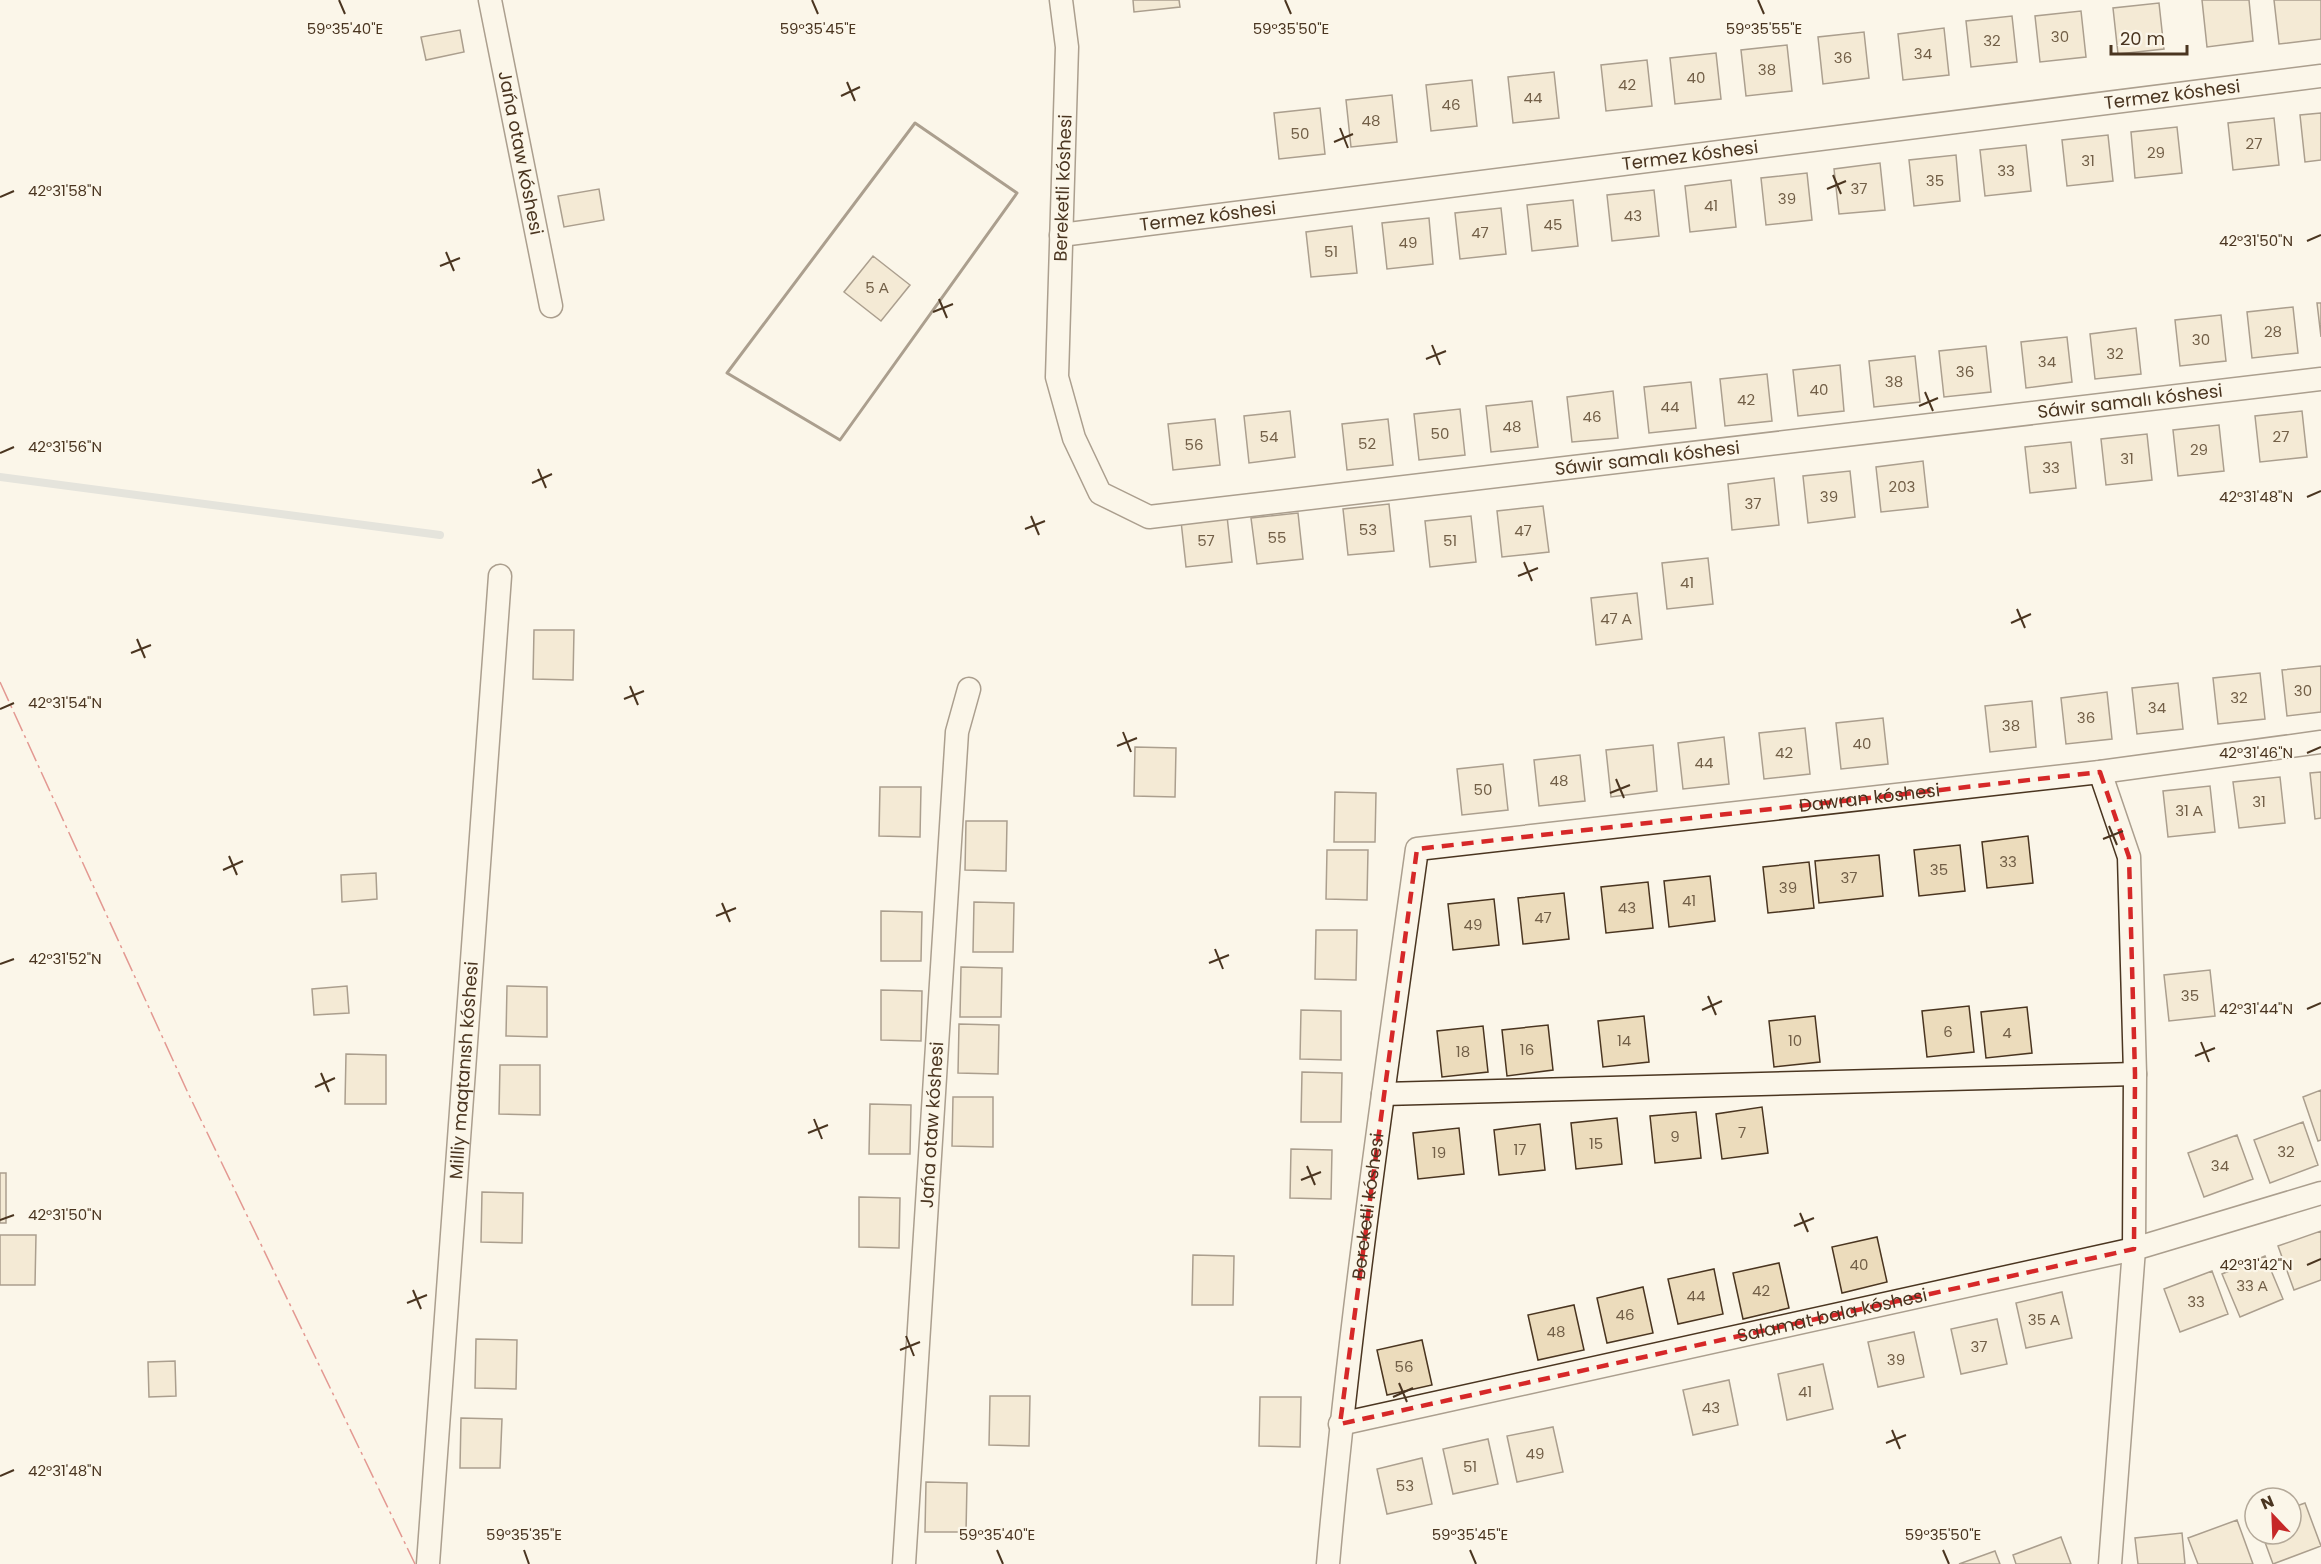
<svg xmlns="http://www.w3.org/2000/svg" width="2321" height="1564" font-family="Poppins,sans-serif">
<style>
.lines{fill:none;stroke-linecap:round;stroke-linejoin:round}
.stream{stroke:#c9cecd;stroke-width:8}
.building{fill:#ecdcbc;stroke:#4a3520;stroke-width:1.5}
.minor-casing{stroke:#4a3520;stroke-width:25}
.minor{stroke:#fbf6e9;stroke-width:22}
.wall{stroke:#4a3520;stroke-width:3}
.power{stroke:#c62828;stroke-width:1.5;stroke-dasharray:21 4.5 3 4.5;stroke-linecap:butt}
.marked{fill:none;stroke:#d62828;stroke-width:4.5;stroke-dasharray:12 8;stroke-linejoin:round}
.ticks{fill:none;stroke:#4a3520;stroke-width:2}
.labels{text-anchor:middle;stroke-width:4.5;stroke-linejoin:round;paint-order:stroke}
.number-label{font-size:15px;fill:#725f47}
.street-label{font-size:18px;fill:#4a3520;stroke:#fbf6e9}
.ticks-label{font-size:15px;text-anchor:middle;fill:#4a3520;stroke:#fbf6e9;stroke-width:4.5;stroke-linejoin:round;paint-order:stroke}
</style>
<rect width="100%" height="100%" fill="#fbf6e9"/>
<g class="lines">
<path class="stream" d="M0,477L440,535"/>
</g>
<path class="building" d="M1133,0H1179L1180,7L1134,12Z
M2202,0H2249L2253,41L2207,47Z
M2274,0H2321V39L2279,44Z
M2159,3L2164,49L2118,54L2113,8Z
M2081,11L2086,57L2040,62L2035,16Z
M2012,16L2017,62L1971,67L1966,21Z
M1944,28L1949,75L1903,80L1898,34Z
M460,30L464,52L426,60L421,37Z
M1864,32L1869,78L1823,84L1818,37Z
M1787,45L1792,91L1746,96L1741,50Z
M1716,53L1721,99L1675,104L1670,58Z
M1647,60L1652,106L1606,111L1601,65Z
M1554,72L1559,118L1513,123L1508,77Z
M1472,80L1477,126L1431,131L1426,85Z
M1392,95L1397,142L1351,147L1346,100Z
M1320,108L1325,154L1279,159L1274,113Z
M2321,113V160L2305,162L2300,115Z
M2274,118L2279,165L2233,170L2228,123Z
M2177,127L2182,173L2135,178L2131,132Z
M2108,135L2113,181L2067,186L2062,140Z
M2026,145L2031,191L1985,196L1980,150Z
M1956,155L1960,201L1914,206L1909,160Z
M1880,163L1885,210L1839,214L1834,169Z
M1807,173L1812,220L1766,225L1761,178Z
M1731,180L1736,227L1690,232L1685,186Z
M599,189L604,220L564,227L558,196Z
M1654,190L1659,236L1612,241L1607,195Z
M1573,200L1578,246L1532,251L1527,205Z
M1501,208L1506,254L1460,259L1455,213Z
M1429,218L1433,264L1387,269L1382,223Z
M1352,226L1357,273L1311,277L1306,232Z
M873,256L910,285L881,321L844,292Z
M2317,303H2321V337Z
M2293,307L2298,353L2252,358L2247,312Z
M2221,315L2226,361L2180,366L2175,320Z
M2136,328L2141,374L2095,379L2090,334Z
M2067,337L2072,382L2026,388L2021,342Z
M1986,346L1991,392L1944,397L1939,351Z
M1915,356L1920,402L1874,407L1869,361Z
M1840,365L1844,411L1798,416L1793,370Z
M1767,374L1772,421L1725,426L1720,379Z
M1691,382L1696,428L1649,433L1644,387Z
M1613,391L1618,438L1572,442L1567,397Z
M1532,401L1538,447L1491,452L1486,406Z
M1460,409L1465,455L1419,460L1414,414Z
M1290,411L1295,457L1249,463L1244,416Z
M2302,411L2307,457L2260,462L2255,416Z
M1215,419L1220,465L1173,470L1168,424Z
M1388,419L1393,465L1347,470L1342,424Z
M2219,425L2224,471L2178,476L2173,430Z
M2147,434L2152,480L2106,485L2101,439Z
M2071,442L2076,488L2030,493L2025,447Z
M1923,461L1928,507L1881,512L1876,467Z
M1850,471L1855,517L1808,523L1803,476Z
M1774,478L1779,525L1732,530L1728,484Z
M1389,504L1394,551L1348,555L1343,509Z
M1543,506L1549,552L1502,557L1497,511Z
M1298,513L1303,559L1257,564L1251,518Z
M1227,516L1232,562L1186,567L1181,521Z
M1471,516L1476,562L1430,567L1425,521Z
M1708,558L1713,604L1667,609L1662,563Z
M1637,593L1642,639L1596,645L1591,598Z
M534,630H574L573,680L533,679Z
M2321,666V712L2287,716L2282,670Z
M2260,673L2265,719L2218,724L2213,678Z
M2178,683L2183,729L2137,734L2132,688Z
M2107,692L2112,739L2066,744L2061,698Z
M2032,701L2036,747L1990,752L1985,706Z
M1883,718L1888,764L1841,769L1836,723Z
M1805,728L1810,774L1764,779L1759,733Z
M1724,737L1729,784L1683,789L1678,743Z
M1653,745L1657,791L1611,797L1606,750Z
M1135,747L1176,748L1175,797L1134,796Z
M1580,755L1585,801L1539,806L1534,760Z
M1503,764L1508,810L1462,815L1457,769Z
M2321,772V818L2315,819L2310,773Z
M2280,777L2285,823L2239,828L2233,782Z
M2210,786L2215,832L2168,837L2163,791Z
M880,787H921L920,837L879,836Z
M1335,792L1376,793L1375,842H1334Z
M966,821H1007L1006,871L965,870Z
M2028,836L2033,883L1987,888L1982,842Z
M1960,845L1965,891L1919,896L1914,850Z
M1327,850H1368L1367,900L1326,899Z
M1879,855L1883,896L1819,903L1815,861Z
M1809,862L1814,908L1768,913L1763,867Z
M376,873L377,899L342,902L341,875Z
M1710,876L1715,921L1669,927L1664,881Z
M1648,882L1653,928L1606,933L1601,887Z
M1564,893L1569,939L1523,944L1518,898Z
M1494,899L1499,945L1453,950L1448,904Z
M974,902L1014,903L1013,952H973Z
M881,911L922,912L921,961H881Z
M1316,930H1357L1356,980L1315,979Z
M961,967L1002,968L1001,1017H960Z
M2210,970L2215,1016L2169,1021L2164,975Z
M347,986L349,1013L314,1015L312,989Z
M507,986L547,987V1037L506,1036Z
M881,990L922,991L921,1041L881,1040Z
M1969,1006L1974,1052L1927,1057L1922,1011Z
M2027,1007L2032,1053L1986,1058L1981,1012Z
M1301,1010L1341,1011V1060L1300,1059Z
M1644,1016L1649,1062L1603,1067L1598,1021Z
M1815,1016L1820,1062L1774,1067L1769,1021Z
M959,1024L999,1025L998,1074L958,1073Z
M1548,1025L1553,1070L1507,1076L1502,1030Z
M1483,1026L1488,1072L1442,1077L1437,1031Z
M346,1054L386,1055V1104H345Z
M500,1065H540V1115L499,1114Z
M1302,1072L1342,1073L1341,1122H1301Z
M2321,1090V1140L2318,1141L2303,1097Z
M953,1097H993V1147L952,1146Z
M870,1104L911,1105L910,1154H869Z
M1762,1107L1768,1153L1722,1159L1716,1114Z
M1696,1112L1701,1158L1655,1163L1650,1116Z
M1617,1118L1622,1164L1576,1169L1571,1123Z
M2303,1122L2318,1165L2270,1183L2254,1140Z
M1540,1124L1545,1170L1499,1175L1494,1130Z
M1459,1128L1464,1174L1418,1179L1413,1133Z
M2237,1135L2253,1179L2204,1197L2188,1153Z
M1291,1149L1332,1150L1331,1199L1290,1198Z
M0,1173H6V1223H0Z
M482,1192L523,1193L522,1243L481,1242Z
M859,1197L900,1198L899,1248L859,1247Z
M2321,1231V1280L2294,1290L2278,1246Z
M0,1235H36L35,1285H0Z
M1877,1237L1887,1282L1842,1293L1832,1247Z
M1193,1255L1234,1256L1233,1305H1192Z
M2265,1256L2283,1299L2240,1317L2222,1274Z
M1779,1263L1789,1308L1743,1319L1733,1273Z
M1714,1269L1723,1314L1678,1324L1668,1279Z
M2212,1271L2228,1314L2180,1332L2164,1289Z
M1643,1287L1653,1333L1607,1343L1597,1298Z
M2062,1292L2072,1338L2026,1348L2016,1303Z
M1574,1305L1584,1350L1538,1360L1528,1315Z
M1997,1319L2007,1364L1961,1374L1951,1329Z
M1914,1332L1924,1377L1878,1387L1868,1342Z
M476,1339L517,1340L516,1389L475,1388Z
M1422,1340L1432,1385L1387,1395L1377,1350Z
M175,1361L176,1396L149,1397L148,1362Z
M1823,1364L1833,1409L1787,1420L1778,1374Z
M1729,1380L1738,1425L1693,1435L1683,1390Z
M990,1396H1030L1029,1446L989,1445Z
M1260,1397H1301L1300,1447L1259,1446Z
M461,1418L502,1419L500,1468H460Z
M1553,1427L1563,1472L1517,1482L1507,1436Z
M1488,1439L1498,1484L1453,1494L1443,1449Z
M1422,1458L1432,1504L1387,1514L1377,1469Z
M926,1482L967,1483L966,1532H925Z
M2305,1503L2321,1546L2273,1564L2262,1534H2291V1508Z
M2237,1520L2253,1564H2198L2188,1538Z
M2182,1533L2185,1564H2138L2135,1538Z
M2061,1537L2071,1564H2016L2013,1555Z
M1995,1551L2000,1564H1959Z"/>
<g class="lines">
<defs>
<g id="minor">
<path id="s1" d="M490,0L551,306"/>
<path id="s2" d="M1061,0L1067,47L1057,377L1074,438L1100,493L1149,517L2321,379"/>
<path id="s3" d="M1061,235L2321,76"/>
<path d="M2100,772L2129,857L2135,1074L2134,1249L2110,1564"/>
<path d="M1383,1094L2135,1074"/>
<path id="s4" d="M1340,1424L2134,1249L2321,1193"/>
<path id="s5" d="M428,1564L500,576"/>
<path id="s6" d="M904,1564L957,732L969,689"/>
<path id="s7" d="M1328,1564C1349,1325 1384,1087 1417,849L2100,772L2321,742"/>
</g>
</defs>
<use href="#minor" class="minor-casing"/>
<use href="#minor" class="minor"/>
<path class="wall" d="M915,123L1017,193L840,440L727,373Z"/>
<path class="power" d="M0,682L188,1093L415,1564"/>
</g>
<path d="M0 0H2321V1564H0ZM2100,772L2129,857L2135,1074L2134,1249L1340,1424L1417,849Z" fill="#fbf6e9" fill-opacity=".55" fill-rule="evenodd"/>
<path class="marked" d="M2100,772L2129,857L2135,1074L2134,1249L1340,1424L1417,849Z"/>
<path class="ticks" d="M339,0L345,14M812,0L818,14M1285,0L1291,14M1758,0L1764,14M847,82L855,101M841,96L860,87M1340,128L1348,148M1334,142L1353,134M1833,175L1841,194M1827,189L1846,181M0,197L14,191M2307,241L2321,235M446,252L454,271M440,266L460,258M939,299L947,318M933,312L953,304M1432,345L1440,365M1426,359L1446,351M1925,392L1933,411M1919,406L1938,398M0,453L14,447M538,469L546,488M532,483L552,474M2307,497L2321,491M1031,516L1039,535M1025,529L1045,521M1524,562L1532,581M1518,576L1538,568M2017,609L2025,628M2011,623L2031,614M137,639L145,658M131,653L151,645M630,686L638,705M624,699L644,691M0,709L14,703M1123,732L1131,752M1117,746L1137,738M2307,753L2321,747M1616,779L1624,798M1610,793L1630,785M2109,826L2117,845M2103,839L2123,831M229,856L237,875M223,870L243,861M722,903L730,922M716,916L736,908M1215,949L1223,969M1209,963L1229,955M0,964L14,959M1708,996L1716,1015M2307,1009L2321,1003M1702,1010L1722,1001M2201,1042L2209,1062M2195,1056L2215,1048M321,1073L329,1092M315,1087L335,1078M814,1119L822,1139M808,1133L828,1125M1307,1166L1315,1185M1301,1180L1321,1172M1800,1213L1808,1232M0,1220L14,1215M1794,1226L1814,1218M2307,1265L2321,1259M413,1290L421,1309M407,1303L427,1295M906,1336L914,1356M900,1350L920,1342M1399,1383L1407,1402M1393,1397L1413,1388M1892,1430L1900,1449M1886,1443L1906,1435M0,1476L14,1470M524,1550L529,1564M997,1550L1003,1564M1470,1550L1476,1564M1943,1550L1949,1564"/>
<g class="labels">
<g class="number-label">
<text x="2060" y="42">30</text>
<text x="1992" y="46">32</text>
<text x="1923" y="59">34</text>
<text x="1843" y="63">36</text>
<text x="1767" y="75">38</text>
<text x="1696" y="83">40</text>
<text x="1627" y="90">42</text>
<text x="1533" y="103">44</text>
<text x="1451" y="110">46</text>
<text x="1371" y="126">48</text>
<text x="1300" y="139">50</text>
<text x="2254" y="149">27</text>
<text x="2156" y="158">29</text>
<text x="2088" y="166">31</text>
<text x="2006" y="176">33</text>
<text x="1935" y="186">35</text>
<text x="1859" y="194">37</text>
<text x="1787" y="204">39</text>
<text x="1711" y="211">41</text>
<text x="1633" y="221">43</text>
<text x="1553" y="230">45</text>
<text x="1480" y="238">47</text>
<text x="1408" y="248">49</text>
<text x="1331" y="257">51</text>
<text x="877" y="293">5 А</text>
<text x="2273" y="337">28</text>
<text x="2201" y="345">30</text>
<text x="2115" y="359">32</text>
<text x="2047" y="367">34</text>
<text x="1965" y="377">36</text>
<text x="1894" y="387">38</text>
<text x="1819" y="395">40</text>
<text x="1746" y="405">42</text>
<text x="1670" y="412">44</text>
<text x="1592" y="422">46</text>
<text x="1512" y="432">48</text>
<text x="1440" y="439">50</text>
<text x="1269" y="442">54</text>
<text x="2281" y="442">27</text>
<text x="1367" y="449">52</text>
<text x="1194" y="450">56</text>
<text x="2199" y="455">29</text>
<text x="2127" y="464">31</text>
<text x="2051" y="473">33</text>
<text x="1902" y="492">203</text>
<text x="1829" y="502">39</text>
<text x="1753" y="509">37</text>
<text x="1368" y="535">53</text>
<text x="1523" y="536">47</text>
<text x="1277" y="543">55</text>
<text x="1206" y="546">57</text>
<text x="1450" y="546">51</text>
<text x="1687" y="588">41</text>
<text x="1616" y="624">47 А</text>
<text x="2303" y="696">30</text>
<text x="2239" y="703">32</text>
<text x="2157" y="713">34</text>
<text x="2086" y="723">36</text>
<text x="2011" y="731">38</text>
<text x="1862" y="749">40</text>
<text x="1784" y="758">42</text>
<text x="1704" y="768">44</text>
<text x="1559" y="786">48</text>
<text x="1483" y="795">50</text>
<text x="2259" y="807">31</text>
<text x="2189" y="816">31 А</text>
<text x="2008" y="867">33</text>
<text x="1939" y="875">35</text>
<text x="1849" y="883">37</text>
<text x="1788" y="893">39</text>
<text x="1689" y="906">41</text>
<text x="1627" y="913">43</text>
<text x="1543" y="923">47</text>
<text x="1473" y="930">49</text>
<text x="2190" y="1001">35</text>
<text x="1948" y="1037">6</text>
<text x="2007" y="1038">4</text>
<text x="1624" y="1046">14</text>
<text x="1795" y="1046">10</text>
<text x="1527" y="1055">16</text>
<text x="1463" y="1057">18</text>
<text x="1742" y="1138">7</text>
<text x="1675" y="1142">9</text>
<text x="1596" y="1149">15</text>
<text x="1520" y="1155">17</text>
<text x="2286" y="1157">32</text>
<text x="1439" y="1158">19</text>
<text x="2220" y="1171">34</text>
<text x="1859" y="1270">40</text>
<text x="2252" y="1291">33 А</text>
<text x="1761" y="1296">42</text>
<text x="1696" y="1301">44</text>
<text x="2196" y="1307">33</text>
<text x="1625" y="1320">46</text>
<text x="2044" y="1325">35 А</text>
<text x="1556" y="1337">48</text>
<text x="1979" y="1352">37</text>
<text x="1896" y="1365">39</text>
<text x="1404" y="1372">56</text>
<text x="1805" y="1397">41</text>
<text x="1711" y="1413">43</text>
<text x="1535" y="1459">49</text>
<text x="1470" y="1472">51</text>
<text x="1405" y="1491">53</text>
</g>
<g class="street-label">
<text dy="6" stroke="none"><textPath href="#s3" startOffset="1120">Termez kóshesi</textPath></text>
<text dy="6" stroke="none"><textPath href="#s1" startOffset="156">Jańa otaw kóshesi</textPath></text>
<text dy="6" stroke="none"><textPath href="#s3" startOffset="634">Termez kóshesi</textPath></text>
<text transform="translate(1063 188) rotate(-88)" y="6">Bereketli kóshesi</text>
<text dy="6" stroke="none"><textPath href="#s3" startOffset="148">Termez kóshesi</textPath></text>
<text dy="6" stroke="none"><textPath href="#s2" startOffset="1544">Sáwir samalı kóshesi</textPath></text>
<text dy="6" stroke="none"><textPath href="#s2" startOffset="1058">Sáwir samalı kóshesi</textPath></text>
<text dy="6" stroke="none"><textPath href="#s7" startOffset="1176">Dawran kóshesi</textPath></text>
<text dy="6" stroke="none"><textPath href="#s5" startOffset="495">Milliy maqtanısh kóshesi</textPath></text>
<text dy="6" stroke="none"><textPath href="#s6" startOffset="440">Jańa otaw kóshesi</textPath></text>
<text dy="6" stroke="none"><textPath href="#s7" startOffset="360">Bereketli kóshesi</textPath></text>
<text dy="6" stroke="none"><textPath href="#s4" startOffset="504">Salamat bala kóshesi</textPath></text>
</g>
</g>
<g class="ticks-label">
<text x="345" y="34">59°35'40"E</text>
<text x="818" y="34">59°35'45"E</text>
<text x="1291" y="34">59°35'50"E</text>
<text x="1764" y="34">59°35'55"E</text>
<text x="65" y="196">42°31'58"N</text>
<text x="2256" y="246">42°31'50"N</text>
<text x="65" y="452">42°31'56"N</text>
<text x="2256" y="502">42°31'48"N</text>
<text x="65" y="708">42°31'54"N</text>
<text x="2256" y="758">42°31'46"N</text>
<text x="65" y="964">42°31'52"N</text>
<text x="2256" y="1014">42°31'44"N</text>
<text x="65" y="1220">42°31'50"N</text>
<text x="2256" y="1270">42°31'42"N</text>
<text x="65" y="1476">42°31'48"N</text>
<text x="524" y="1540">59°35'35"E</text>
<text x="997" y="1540">59°35'40"E</text>
<text x="1470" y="1540">59°35'45"E</text>
<text x="1943" y="1540">59°35'50"E</text>
</g>
<g transform="translate(2273 1516) rotate(337)"><circle r="28" fill="#fbf6e9" stroke="#b4a999" stroke-width="1.5"/>
<path d="M0-4.5L10 22L0 15L-10 22Z" fill="#c62828"/>
<text y="-9" font-size="16" font-weight="bold" text-anchor="middle" fill="#4a3520">N</text>
</g>
<path d="M2111 45v9h76v-9" fill="none" stroke="#4a3520" stroke-width="3"/>
<text x="2120" y="45" font-size="18" fill="#4a3520" stroke="#fbf6e9" stroke-width="4.5" paint-order="stroke">20 m</text>
</svg>
